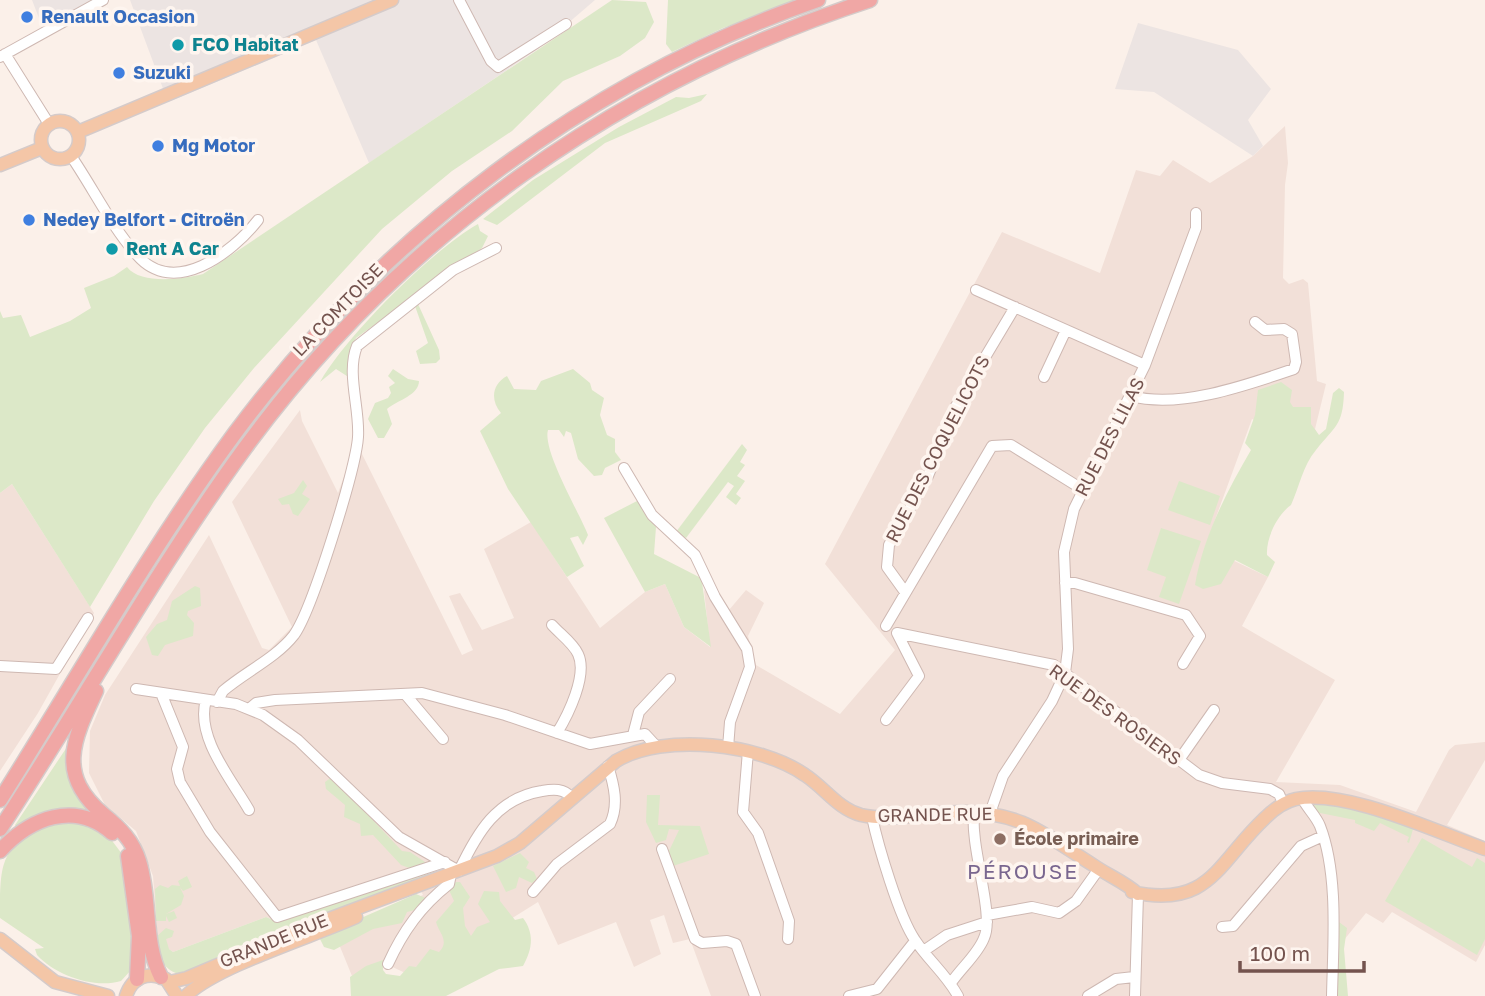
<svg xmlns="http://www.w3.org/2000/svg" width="1485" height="996" font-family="'Golos Text',sans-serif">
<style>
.residential{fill:#f2e0d8}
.industrial{fill:#ece4e2}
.green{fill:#dce8c8}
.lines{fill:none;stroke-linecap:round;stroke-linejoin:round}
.minor-casing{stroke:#ceb8b2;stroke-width:12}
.major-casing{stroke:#d5cbca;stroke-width:15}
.highway-casing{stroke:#d5cbca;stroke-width:17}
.minor{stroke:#fff;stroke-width:10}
.major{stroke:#f4c6a7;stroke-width:12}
.highway{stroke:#f0a7a5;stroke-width:14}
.shop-dot{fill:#3f7fe0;stroke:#fef5ef;stroke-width:2.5}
.culture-dot{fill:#0f9aa8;stroke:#fef5ef;stroke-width:2.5}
.education-dot{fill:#8d6e63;stroke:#fef5ef;stroke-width:2.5}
.labels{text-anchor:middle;stroke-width:7;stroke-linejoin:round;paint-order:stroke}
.shop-label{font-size:18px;font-weight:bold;fill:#366cbe;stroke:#fef5ef;text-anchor:start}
.culture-label{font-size:18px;font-weight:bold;fill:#0d838f;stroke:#fef5ef;text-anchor:start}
.street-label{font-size:18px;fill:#74534e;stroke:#fef5ef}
.education-label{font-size:18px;font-weight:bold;fill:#785e54;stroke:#fef5ef;text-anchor:start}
.quarter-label{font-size:21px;letter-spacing:2px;fill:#79668f;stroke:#fef5ef}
</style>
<rect width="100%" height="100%" fill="#fbf0e9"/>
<path class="residential" d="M1285,126L1288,163L1285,185L1283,278L1289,284L1303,279L1308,283L1317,381L1326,384L1315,429L1319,436L1317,448L1252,419L1205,547L1268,577L1242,626L1335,680L1276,782L1340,785L1416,812L1449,750L1455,745L1485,742V760L1447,825L1485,841V945L1476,962L1392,912L1383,923L1366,913L1339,946V996H711L690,939L673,943L664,915L650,920L661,954L634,967L616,922L558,945L538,902L416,978L384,963L352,976L334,932L423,895L413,875L278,922L266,917L173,952L158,941L153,876L136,831L105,805L89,773L90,731L105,695L209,535L262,648L269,650L292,627L232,502L300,410L302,421L338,493L353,452H361L462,655L473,650L449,596L460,593L482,630L514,618L484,549L531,522L600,628L645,592L665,584L684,627L710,647L704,590L729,610L746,590L764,603L748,636L756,665L840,714L895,650L825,564L1002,232L1100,273L1136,170L1160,176L1173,160L1210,183L1253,156Z
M12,484L94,613L38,713L0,771V493Z"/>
<path class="industrial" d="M32,0H93L42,26Z
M130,0H595L538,49L369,163L316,40L168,102Z
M1138,23L1238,50L1271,89L1248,120L1263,146L1253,156L1154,92L1115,89Z"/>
<path class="green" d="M612,0L646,2L654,22L645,38L620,56L563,81L512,131L452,171L382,229L254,368L205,428L154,501L90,607L12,484L0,493V311L3,318L21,315L30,337L70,321L91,308L84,288L114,276L127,267C141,285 183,279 203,274Z
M668,0H801L723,28L672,52L666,44Z
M707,94L701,101L605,143L497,225L483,219L533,180L619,127L676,97L689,98Z
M478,224L480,231L488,236L482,248L356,338L348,357L350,378L336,369L320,382C346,336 432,250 478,224Z
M418,304L439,350L440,359L436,363L420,364L416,351L428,343L415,306Z
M393,369L408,379L419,381C419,395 398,400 387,409L392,424L384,438H378L368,419L375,403L388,398L391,393L389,387L395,383L388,376Z
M573,369L590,383L592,390L604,398L600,415L607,435L615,439V452L621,460L605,468L602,475L594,476L578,459L571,433L566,431L564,437L559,430H548C542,450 580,514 588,535L583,545L578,536L570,538L584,566L567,577L508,489L480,431L501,413C490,400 492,384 507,376L514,389L536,390L541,381Z
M1281,382L1292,390L1290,402L1293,407H1311V424L1319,435L1326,429L1333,393L1339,388L1344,392C1343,426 1335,426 1316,450C1303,465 1299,488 1291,505C1277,515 1266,538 1267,555L1275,562L1268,577L1235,560L1221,584L1203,589L1195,585C1203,537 1227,491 1251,450L1245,443L1255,415L1258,390Z
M742,444L747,450L740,462L745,465L737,476L745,481L736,494L741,498L736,505L726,497L734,486L728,482L686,538L676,532Z
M303,480L307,486L302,494L310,499L298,516L293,514L289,504L282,505L278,499L294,493Z
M1179,481L1220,496L1210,525L1168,510Z
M637,501L656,527L654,554L699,577L702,582L711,647L684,627L665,584L645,592L604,518Z
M1161,528L1201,541L1179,604L1159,597L1166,577L1147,570Z
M195,586L200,588L201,606L188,611L187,615L194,623L193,636L165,645L158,656L152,655L146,637L157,624L167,620L172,601Z
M67,747L97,814L16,827L15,825Z
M332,777L402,851L410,852L428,864L412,869L401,865L373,835L361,836L360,824L344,817L345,805L326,789L325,782Z
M647,795H660L658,825L700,826L709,854L673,866L668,853L679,830L669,829L666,840L656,843L646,822Z
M1322,801L1366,811L1413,829L1409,843L1407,842L1409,837L1380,823L1374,831L1355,823V820L1315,812L1313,804Z
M54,821H84L107,834L122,854L132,929V969L121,981C94,989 55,975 37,955L35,949L44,948L0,918C0,861 0,845 54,821Z
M1422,838L1472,867L1477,858L1485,863V939L1477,955L1385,901Z
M520,853L529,862L526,868L534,872L537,879L532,883L519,877L516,888L506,892L493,866Z
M434,869L436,873L260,942L256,939C228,950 208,964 179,974C161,969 159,954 156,937L166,928L174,931L172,937L166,939L169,949L173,952L266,917L278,922Z
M187,876L192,887L183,891L180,887L184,896L181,905L166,914L174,911L177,918L169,922L166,916V921H156L155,889L160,885L168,888L172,885L180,886L178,881Z
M456,882H460L470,897L463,908L465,926L471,936L477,927L490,922L478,904L484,891L499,892L500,901L515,920L523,918C535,934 532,950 523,966L499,969L446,996H351L350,977L366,966L383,960V970L386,974L400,976L409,966L416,967L430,949L439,952C450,941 439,933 436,922L454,901L449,890Z
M416,894L428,899L419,909L407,912L402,923L373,929L334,950L324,947L320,939L329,932Z
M1339,922L1347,928L1344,949L1348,996H1336Z"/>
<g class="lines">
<defs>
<path id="minor" d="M459,0L491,61L498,67L566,24
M5,54L49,124
M0,57L103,0
M71,156C93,188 111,226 137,255C174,298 232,253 258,220
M976,290L1145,365
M1044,377L1066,330
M1131,396C1180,409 1247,385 1294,369L1296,362L1292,334L1284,329L1265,330L1255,322
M624,468L652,515L695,555L715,597L747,649L750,667L730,722L728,748
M1065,583H1075L1186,615L1200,636L1183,664
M905,592L887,567L889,545L928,476L956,406L1015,307
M552,625C560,634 573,643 578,654C588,675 568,715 557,733
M886,626L992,446L1011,445L1082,489
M897,633L1054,665L1199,775L1222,783L1270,789L1279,794L1283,803
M0,666L56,669L88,618
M136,689L236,704L263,715L298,740L399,837L459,871C477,833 497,798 542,791C553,789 564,788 572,798
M161,693L183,747L177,769L180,782L210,832L277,917L445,862
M405,694L443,739
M206,700C195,737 232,780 249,810
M217,702L223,691C245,672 276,658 294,635C312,610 356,469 358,437C360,408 346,373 357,346L453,270L496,248
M250,708L256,703L275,700L422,693L505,715L590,744L645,734L657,747
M886,720L919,676L897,633
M633,735L639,712L670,679
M748,751L743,812L758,833L763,847L789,921L788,939
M1179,760L1214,710
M1302,798C1307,808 1316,816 1320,826C1339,875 1333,944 1332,996
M989,816L1003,776L1052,701L1065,673L1068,649L1064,552L1074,509L1145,365L1196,228V213
M872,817C878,845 899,917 915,940C928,960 946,974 958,996
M662,849L695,939L702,943L727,941L736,944L755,996
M533,892L557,864L610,824C619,805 614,785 608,766
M987,915L1032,907L1059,913L1076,901L1096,873
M1222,927L1233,926L1301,846L1323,836
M925,950L947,935L987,922
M388,964C403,931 421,906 449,884L451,874
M951,983C961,968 978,954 984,938C995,915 970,848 974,812
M849,996L877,989L915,941
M1088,996L1116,979L1134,977
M1135,996L1138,894"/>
<path id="major" d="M41 140a19 19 0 1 1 38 0a19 19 0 1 1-38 0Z
M78,132L392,0
M0,165L42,148
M1132,892C1210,909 1217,863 1265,818C1274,809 1283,802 1296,799C1347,789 1436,832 1485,849
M0,939L55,982L108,996
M170,982L187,978L310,926L497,856L520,843L616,761C664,732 761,744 805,775C825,788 838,809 861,815C894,822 930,812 963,812C1022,812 1045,835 1093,865C1107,875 1125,882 1138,894
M126,996C132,977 148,971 166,979L177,996
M186,996C214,967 314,936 356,917"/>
<path id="highway" d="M96,691C73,740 56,775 104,815C120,828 133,841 139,861C151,899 143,941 161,977
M0,800C78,677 149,550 235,433C381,237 587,79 818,0
M0,829C83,703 156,570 245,448C400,236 620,81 870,0
M0,851C30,818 75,800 112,833
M128,856L139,936L137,979"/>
</defs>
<use href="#minor" class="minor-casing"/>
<use href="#major" class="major-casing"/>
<use href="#highway" class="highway-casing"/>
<use href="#minor" class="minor"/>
<use href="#major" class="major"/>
<use href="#highway" class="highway"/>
</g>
<g class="shop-dot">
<circle cx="27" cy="17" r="7"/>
<circle cx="119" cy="73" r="7"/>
<circle cx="158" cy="146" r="7"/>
<circle cx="29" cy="220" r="7"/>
</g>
<g class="culture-dot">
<circle cx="178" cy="45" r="7"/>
<circle cx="112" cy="249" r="7"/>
</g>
<circle class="education-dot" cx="1000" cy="839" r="7"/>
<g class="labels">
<g class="shop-label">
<text x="41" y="23">Renault Occasion</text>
<text x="133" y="79">Suzuki</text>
<text x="172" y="152">Mg Motor</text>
<text x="43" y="226">Nedey Belfort - Citroën</text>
</g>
<g class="culture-label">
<text x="192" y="51">FCO Habitat</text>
<text x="126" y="255">Rent A Car</text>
</g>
<g class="street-label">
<text transform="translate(338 310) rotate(-46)" y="6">LA COMTOISE</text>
<text transform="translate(1110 437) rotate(-63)" y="6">RUE DES LILAS</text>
<text transform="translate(938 449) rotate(-63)" y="6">RUE DES COQUELICOTS</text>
<text transform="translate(1115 715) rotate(36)" y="6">RUE DES ROSIERS</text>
<text transform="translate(935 815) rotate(-1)" y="6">GRANDE RUE</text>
<text transform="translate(274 941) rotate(-22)" y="6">GRANDE RUE</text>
</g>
<g class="education-label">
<text x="1014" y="845">École primaire</text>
</g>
<g class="quarter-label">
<text x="1023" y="879">PÉROUSE</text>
</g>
</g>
<path d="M1240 961v10h124v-10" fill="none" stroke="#74534e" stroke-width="3.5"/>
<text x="1250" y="961" font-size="21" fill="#74534e" stroke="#fef5ef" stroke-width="5" paint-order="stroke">100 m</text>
</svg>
